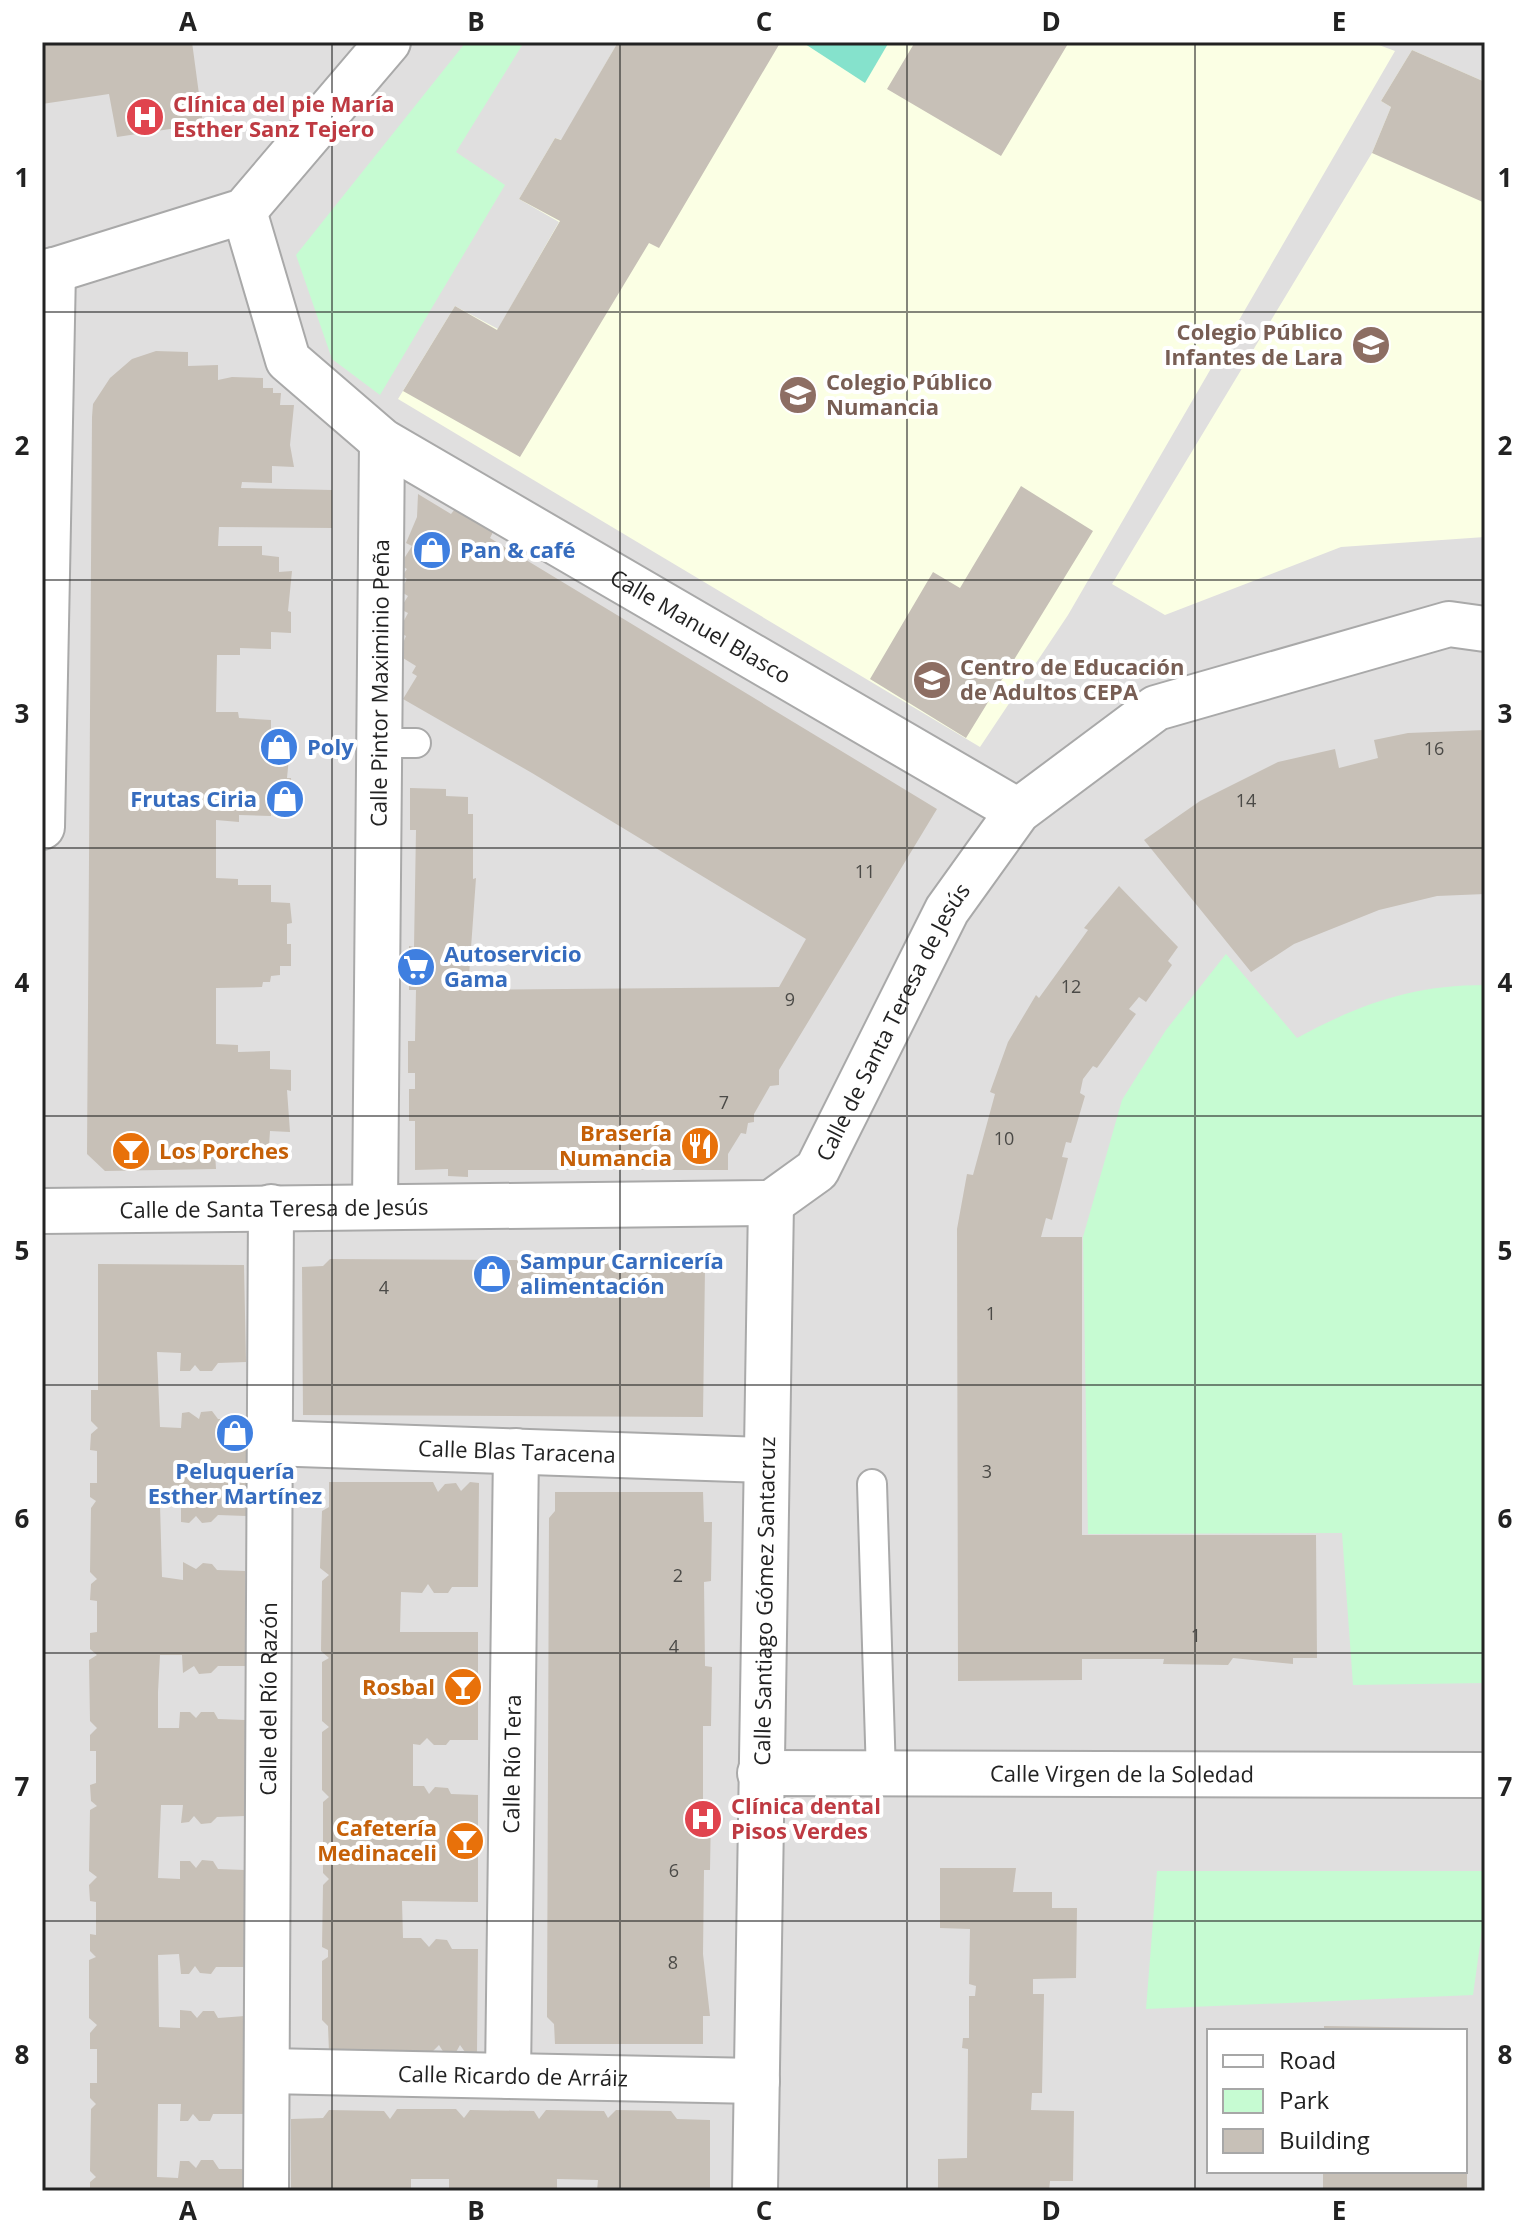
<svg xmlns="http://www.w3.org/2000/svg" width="1527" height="2233" font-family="'Open Sans',sans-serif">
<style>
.residential{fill:#e0dfdf;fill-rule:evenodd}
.education{fill:#fbffe4}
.park{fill:#c6fbd2}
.pitch{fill:#85e2cc}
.building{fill:#c7c0b7}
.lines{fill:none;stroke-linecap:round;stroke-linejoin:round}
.lane-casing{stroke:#a9a9a9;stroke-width:32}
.street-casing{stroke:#a9a9a9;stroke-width:48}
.lane{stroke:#fff;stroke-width:28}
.street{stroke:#fff;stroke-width:44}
.grid{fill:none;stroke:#222;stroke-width:2;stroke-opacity:0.55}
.labels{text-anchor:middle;stroke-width:8;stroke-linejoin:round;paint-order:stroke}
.number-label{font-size:18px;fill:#4b4a47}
.health-label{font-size:22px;font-weight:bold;fill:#be3a42;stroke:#fff;text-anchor:start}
.education-label{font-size:22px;font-weight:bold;fill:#785e54;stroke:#fff;text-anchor:start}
.shop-label{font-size:22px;font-weight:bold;fill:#366cbe;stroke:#fff;text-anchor:start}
.street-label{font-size:22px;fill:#222;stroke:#fff}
.food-label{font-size:22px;font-weight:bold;fill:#c56008;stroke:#fff;text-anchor:end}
.neatline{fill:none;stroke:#222;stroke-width:3}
.grid-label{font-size:26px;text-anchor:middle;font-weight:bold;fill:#222}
</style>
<rect width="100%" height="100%" fill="#f2f0e8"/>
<path class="residential" d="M42,42H1485V2191H42ZM1209,2031H1465V2171H1209Z"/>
<path class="education" d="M618,42H1371L1395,51L1068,615L980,747L398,399L455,306L498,329L559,222L519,199L555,138L562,140Z
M1412,50L1485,82V537L1341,547L1165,615L1112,584L1372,153L1391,107L1381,101Z"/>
<path class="park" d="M466,42H524L456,152L505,185L380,395L332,359L296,255Z
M1226,954L1297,1038C1360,1004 1412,985 1485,985V1683L1353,1685L1342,1533L1088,1534L1083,1237L1122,1100L1166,1030Z
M1157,1871H1485V1909L1473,1995L1146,2009Z"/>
<path class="pitch" d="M802,42H889L865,83Z"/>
<path class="building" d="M42,42H192L203,124L117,137L109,94L42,104Z
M618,42L780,43L659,248L649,243L520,457L403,391L455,306L497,330L560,221L519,199L555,138L561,140Z
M915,42H1069L1001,156L887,89Z
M1412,50L1485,82V203L1372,153L1391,107L1381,101Z
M156,351L188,352V366L218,365V380L232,377L263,378V388H273V393H281L280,405H294L290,445L294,467L272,466V483L242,482L241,488L332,490V528L219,527L218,546H262V555L279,557V572L292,571L288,611L291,612V633L271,632V649L240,648V655H217L216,712H238L239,718L271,720V729L278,730V737H291L287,778H291L292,799H271V816L239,815V822L216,820V878L238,879V885H271V902L290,903L292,923L287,924V944H291V966H280V975L271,976L270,982H263L262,987L216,988V1044L238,1045V1052L270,1051V1069L291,1070V1091L287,1090L290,1132L270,1131L269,1146H262L263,1153H215L216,1169L105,1171L87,1154L92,417L93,404L110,378L132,359Z
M1021,486L1093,531L966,738L870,679L933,572L960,588Z
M418,494L451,514L455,509L493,532L490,538L937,809L779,1070V1085L770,1086L754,1114V1122L748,1123L746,1134L741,1133L728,1154V1170H468V1177L448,1176V1169L415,1170V1121H409V1089H415V1073H408V1041H415L416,990H409V946L414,947L416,830H410V788L446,789V796L468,797V814H473V879L476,878L468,990L779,987L806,939L532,773L403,699L417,676L412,673L416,666L398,655L406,636L398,632L408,613L400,609L408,596L400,591L407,579L402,576L407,569L400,565L412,546L406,543L417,517Z
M1485,730V894L1437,896L1379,910L1294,944L1251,972L1144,840L1200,801L1278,762L1335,749L1339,768L1378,758L1374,740L1408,733Z
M1119,886L1178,947L1168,961L1172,965L1146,1002L1139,997L1129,1009L1136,1014L1097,1068L1093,1066L1083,1079L1080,1093L1085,1096L1071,1143L1066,1142L1062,1157L1068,1158L1052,1220L1046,1218L1041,1237H1082V1535H1316L1317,1658H1293V1664L1233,1658L1228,1665L1163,1664L1164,1659H1082V1680L958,1681L957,1229L967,1174L973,1175L995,1094L990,1092L1008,1042L1036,995L1039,998L1088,930L1084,928Z
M330,1259L679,1261L685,1267L705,1268L703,1417L303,1415L302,1267L323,1266Z
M98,1264L244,1265L246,1362L218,1363L212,1371H200L195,1365L190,1371H180L181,1353L157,1352L160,1427L181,1428L182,1413L189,1412L199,1419L201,1412L212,1411L218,1419L246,1420L245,1438L254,1439L253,1496L246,1497V1516L218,1515L211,1522L202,1523L196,1516L189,1523L181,1522V1505L160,1504L162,1577L183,1580V1562L196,1569L203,1563L212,1564L217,1570L245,1571V1666H218L211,1673L199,1674L194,1666L183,1673L182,1655H160L158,1692V1728H179L180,1712H190L196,1718L201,1712H214L218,1719L245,1720V1816L217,1817L211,1823L201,1824L194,1816L189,1822L181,1823L183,1805H161L158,1878L180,1879V1861H190L196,1868L202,1860L213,1861L218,1869L245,1870L244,1967H216L211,1974L200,1973L195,1966L189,1974H181L179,1954L158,1955L159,2027L180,2028V2010L191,2011L197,2018L203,2011H214L218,2018L245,2016L246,2114H213L210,2121H199L193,2114L188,2121H180L181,2104H158L157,2177L178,2178L180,2161H189L196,2168L201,2160H213L219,2169H245V2191H90V2182L96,2177L90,2171L91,2109L96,2104L90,2098V2083H97V2049H90V2033L97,2025L89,2018V1960L96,1957L90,1951V1934L96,1935V1902L90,1901L89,1885L97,1877L89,1871L90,1810L97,1806L91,1801L90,1785L96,1783V1751H90V1735L97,1728L90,1721L89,1660L97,1655L90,1649V1633L97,1632V1601L90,1600L91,1584L97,1579L90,1572L91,1508L96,1501L90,1497V1483H97V1451L90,1450L91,1434L98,1428L91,1421V1390H98Z
M329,1482H433L438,1492L445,1484L456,1483L461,1491L470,1482L479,1483L478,1587H452L448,1593H434L428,1584L422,1593L401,1592L400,1632H478V1740H450L446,1745H434L427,1738L420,1745L413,1744V1786H424L429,1794L435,1787L448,1788L451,1794L478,1795V1902L402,1901L403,1938H421L429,1947L436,1939L447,1940L452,1949H478L477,2053L465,2052L460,2045L455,2054L444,2053L439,2045L432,2052H329L328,2026L322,2020V1961L328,1957V1950L322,1947L323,1885L329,1879L323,1873V1802L329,1797L322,1790V1732L329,1727L322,1721V1662L329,1658L321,1651L322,1581L329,1575L320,1568L322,1511L329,1507Z
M555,1492H703L704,1522H712L711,1581L704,1582L705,1666L712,1667L711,1726H703V1811H711L710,1870H704L703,1954L710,2016H703V2044H555L554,2024L547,2017L549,1518L555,1511Z
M940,1868H1016L1013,1892H1052V1908H1077L1076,1978L1033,1979V1994H1044L1042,2093H1032L1031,2110L1074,2111L1073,2181H1050L1049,2191H938V2159L967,2158L968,2049L962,2048L963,2038H969V1996H975L976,1986L969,1984L970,1929L940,1928Z
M1324,2026L1448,2028V2031H1324Z
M397,2109H456L464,2118L470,2110L534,2111L539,2119L546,2110L604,2111L608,2118L616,2110L671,2111L677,2119L710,2120V2191H597L598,2180L557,2179V2191H449V2179H411V2191H291V2119L323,2118L329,2110L384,2111L390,2119Z
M1323,2171H1467V2191H1323Z"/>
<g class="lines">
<defs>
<path id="lane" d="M379,743H416
M872,1484L881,1774"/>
<g id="street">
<path id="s1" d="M244,211L288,360L382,441L1018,811"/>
<path d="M42,274L244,211L388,42"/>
<path d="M42,827L53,270"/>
<path id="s2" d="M375,1205L382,441"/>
<path id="s3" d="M42,1211L771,1203L817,1170L947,910L1018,811L1156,708L1449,624L1485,629"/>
<path id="s4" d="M269,1443L765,1460"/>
<path id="s5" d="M760,1773L1485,1775"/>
<path id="s6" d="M267,2071L757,2081"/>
<path id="s7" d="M508,2076L516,1451"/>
<path id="s8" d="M266,2191L271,1207"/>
<path id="s9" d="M755,2191L771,1203"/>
</g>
</defs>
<use href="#lane" class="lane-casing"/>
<use href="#street" class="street-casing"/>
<use href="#lane" class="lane"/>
<use href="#street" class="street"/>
</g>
<path class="grid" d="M332,42V2191M620,42V2191M907,42V2191M1195,42V2191M42,312H1485M42,580H1485M42,848H1485M42,1116H1485M42,1385H1485M42,1653H1485M42,1921H1485"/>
<defs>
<symbol id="hospital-disc" viewBox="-11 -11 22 22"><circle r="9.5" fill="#e0444e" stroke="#fff"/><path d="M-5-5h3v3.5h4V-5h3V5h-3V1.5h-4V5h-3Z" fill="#fff"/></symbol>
<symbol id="school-disc" viewBox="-11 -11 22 22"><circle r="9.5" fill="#8d6e63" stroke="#fff"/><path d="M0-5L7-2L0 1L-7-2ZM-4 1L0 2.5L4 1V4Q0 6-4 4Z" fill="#fff"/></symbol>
<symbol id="shop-disc" viewBox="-11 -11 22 22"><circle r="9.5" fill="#3f7fe0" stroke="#fff"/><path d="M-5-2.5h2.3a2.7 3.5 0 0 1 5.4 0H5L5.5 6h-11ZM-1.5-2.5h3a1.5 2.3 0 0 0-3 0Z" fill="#fff"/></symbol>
<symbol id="supermarket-disc" viewBox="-11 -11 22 22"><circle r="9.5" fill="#3f7fe0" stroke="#fff"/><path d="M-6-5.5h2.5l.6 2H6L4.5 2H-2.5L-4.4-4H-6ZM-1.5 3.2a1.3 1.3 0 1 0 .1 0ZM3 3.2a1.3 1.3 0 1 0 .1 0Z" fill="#fff"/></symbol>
<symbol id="restaurant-disc" viewBox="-11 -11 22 22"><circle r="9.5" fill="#e8710a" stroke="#fff"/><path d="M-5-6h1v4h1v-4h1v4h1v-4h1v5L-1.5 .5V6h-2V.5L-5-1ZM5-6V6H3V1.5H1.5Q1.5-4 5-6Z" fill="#fff"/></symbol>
<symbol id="bar-disc" viewBox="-11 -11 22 22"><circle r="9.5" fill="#e8710a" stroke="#fff"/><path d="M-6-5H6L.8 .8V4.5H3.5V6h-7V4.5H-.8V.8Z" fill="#fff"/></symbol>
</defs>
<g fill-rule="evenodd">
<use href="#hospital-disc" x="123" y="95" width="44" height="44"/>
<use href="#school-disc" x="1349" y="323" width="44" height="44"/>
<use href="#school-disc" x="776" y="373" width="44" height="44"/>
<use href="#shop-disc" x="410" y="528" width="44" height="44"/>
<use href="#school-disc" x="910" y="658" width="44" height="44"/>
<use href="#shop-disc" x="257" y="725" width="44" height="44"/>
<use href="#shop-disc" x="263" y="777" width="44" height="44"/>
<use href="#supermarket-disc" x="394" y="945" width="44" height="44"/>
<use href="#restaurant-disc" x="678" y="1124" width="44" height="44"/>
<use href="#bar-disc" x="109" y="1129" width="44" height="44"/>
<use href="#shop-disc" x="470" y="1252" width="44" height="44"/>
<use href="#shop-disc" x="213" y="1411" width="44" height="44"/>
<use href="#bar-disc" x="441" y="1665" width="44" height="44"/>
<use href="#hospital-disc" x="681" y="1797" width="44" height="44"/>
<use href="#bar-disc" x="443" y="1819" width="44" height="44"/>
</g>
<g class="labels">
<g class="number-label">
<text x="1434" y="755">16</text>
<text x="1246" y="807">14</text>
<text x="865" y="878">11</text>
<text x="1071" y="993">12</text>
<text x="790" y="1006">9</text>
<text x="724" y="1109">7</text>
<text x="1004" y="1145">10</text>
<text x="384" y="1294">4</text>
<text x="991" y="1320">1</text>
<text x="987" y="1478">3</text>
<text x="678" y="1582">2</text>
<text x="1196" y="1642">1</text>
<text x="674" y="1653">4</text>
<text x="674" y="1877">6</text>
<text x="673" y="1969">8</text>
</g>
<g class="health-label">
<text x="173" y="112">Clínica del pie María<tspan x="173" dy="25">Esther Sanz Tejero</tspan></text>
<text x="731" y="1814">Clínica dental<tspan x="731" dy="25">Pisos Verdes</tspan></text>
</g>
<g class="education-label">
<text x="1343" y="340" text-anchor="end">Colegio Público<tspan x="1343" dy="25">Infantes de Lara</tspan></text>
<text x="826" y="390">Colegio Público<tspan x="826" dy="25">Numancia</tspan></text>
<text x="960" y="675">Centro de Educación<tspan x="960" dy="25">de Adultos CEPA</tspan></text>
</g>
<g class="shop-label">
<text x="460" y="558">Pan &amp; café</text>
<text x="307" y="755">Poly</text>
<text x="257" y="807" text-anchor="end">Frutas Ciria</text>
<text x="444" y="962">Autoservicio<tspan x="444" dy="25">Gama</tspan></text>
<text x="520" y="1269">Sampur Carnicería<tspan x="520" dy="25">alimentación</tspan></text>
<text x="235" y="1479" text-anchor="middle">Peluquería<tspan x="235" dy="25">Esther Martínez</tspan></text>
</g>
<g class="street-label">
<text dy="8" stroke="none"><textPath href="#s1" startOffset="648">Calle Manuel Blasco</textPath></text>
<text dy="8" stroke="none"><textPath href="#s2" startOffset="522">Calle Pintor Maximinio Peña</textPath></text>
<text dy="8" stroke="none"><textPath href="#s3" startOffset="952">Calle de Santa Teresa de Jesús</textPath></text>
<text dy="8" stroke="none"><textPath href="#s3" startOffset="232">Calle de Santa Teresa de Jesús</textPath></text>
<text dy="8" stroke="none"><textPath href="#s4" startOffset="248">Calle Blas Taracena</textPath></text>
<text dy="8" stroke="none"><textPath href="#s9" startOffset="590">Calle Santiago Gómez Santacruz</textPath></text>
<text dy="8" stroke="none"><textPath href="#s8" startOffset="492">Calle del Río Razón</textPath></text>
<text dy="8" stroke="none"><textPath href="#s7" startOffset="312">Calle Río Tera</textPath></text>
<text dy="8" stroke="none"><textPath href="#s5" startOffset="362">Calle Virgen de la Soledad</textPath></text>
<text dy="8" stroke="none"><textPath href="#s6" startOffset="246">Calle Ricardo de Arráiz</textPath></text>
</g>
<g class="food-label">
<text x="672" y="1141">Brasería<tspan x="672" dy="25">Numancia</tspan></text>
<text x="159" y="1159" text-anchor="start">Los Porches</text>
<text x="435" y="1695">Rosbal</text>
<text x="437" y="1836">Cafetería<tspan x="437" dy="25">Medinaceli</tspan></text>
</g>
</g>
<rect width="1527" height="2233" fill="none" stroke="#ffffff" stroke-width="88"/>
<rect x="1207" y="2029" width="260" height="144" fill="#ffffff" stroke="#a7a7a7" stroke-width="2"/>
<rect x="1223" y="2055" width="40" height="12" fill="#ffffff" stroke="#a7a7a7" stroke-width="2"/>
<text x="1279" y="2069" font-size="24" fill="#222222">Road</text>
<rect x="1223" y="2089" width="40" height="24" fill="#c6fbd2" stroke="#a7a7a7" stroke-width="2"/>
<text x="1279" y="2109" font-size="24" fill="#222222">Park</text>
<rect x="1223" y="2129" width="40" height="24" fill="#c7c0b7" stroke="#a7a7a7" stroke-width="2"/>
<text x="1279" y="2149" font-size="24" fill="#222222">Building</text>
<rect x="44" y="44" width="1439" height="2145" class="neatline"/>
<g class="grid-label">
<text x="188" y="31">A</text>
<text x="476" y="31">B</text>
<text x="764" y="31">C</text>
<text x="1051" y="31">D</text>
<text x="1339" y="31">E</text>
<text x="22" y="187">1</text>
<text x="1505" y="187">1</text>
<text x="22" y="455">2</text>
<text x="1505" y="455">2</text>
<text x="22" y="723">3</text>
<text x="1505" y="723">3</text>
<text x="22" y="992">4</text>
<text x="1505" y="992">4</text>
<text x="22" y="1260">5</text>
<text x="1505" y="1260">5</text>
<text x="22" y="1528">6</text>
<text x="1505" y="1528">6</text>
<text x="22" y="1796">7</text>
<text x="1505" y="1796">7</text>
<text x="22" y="2064">8</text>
<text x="1505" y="2064">8</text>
<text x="188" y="2220">A</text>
<text x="476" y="2220">B</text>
<text x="764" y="2220">C</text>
<text x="1051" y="2220">D</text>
<text x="1339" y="2220">E</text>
</g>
</svg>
